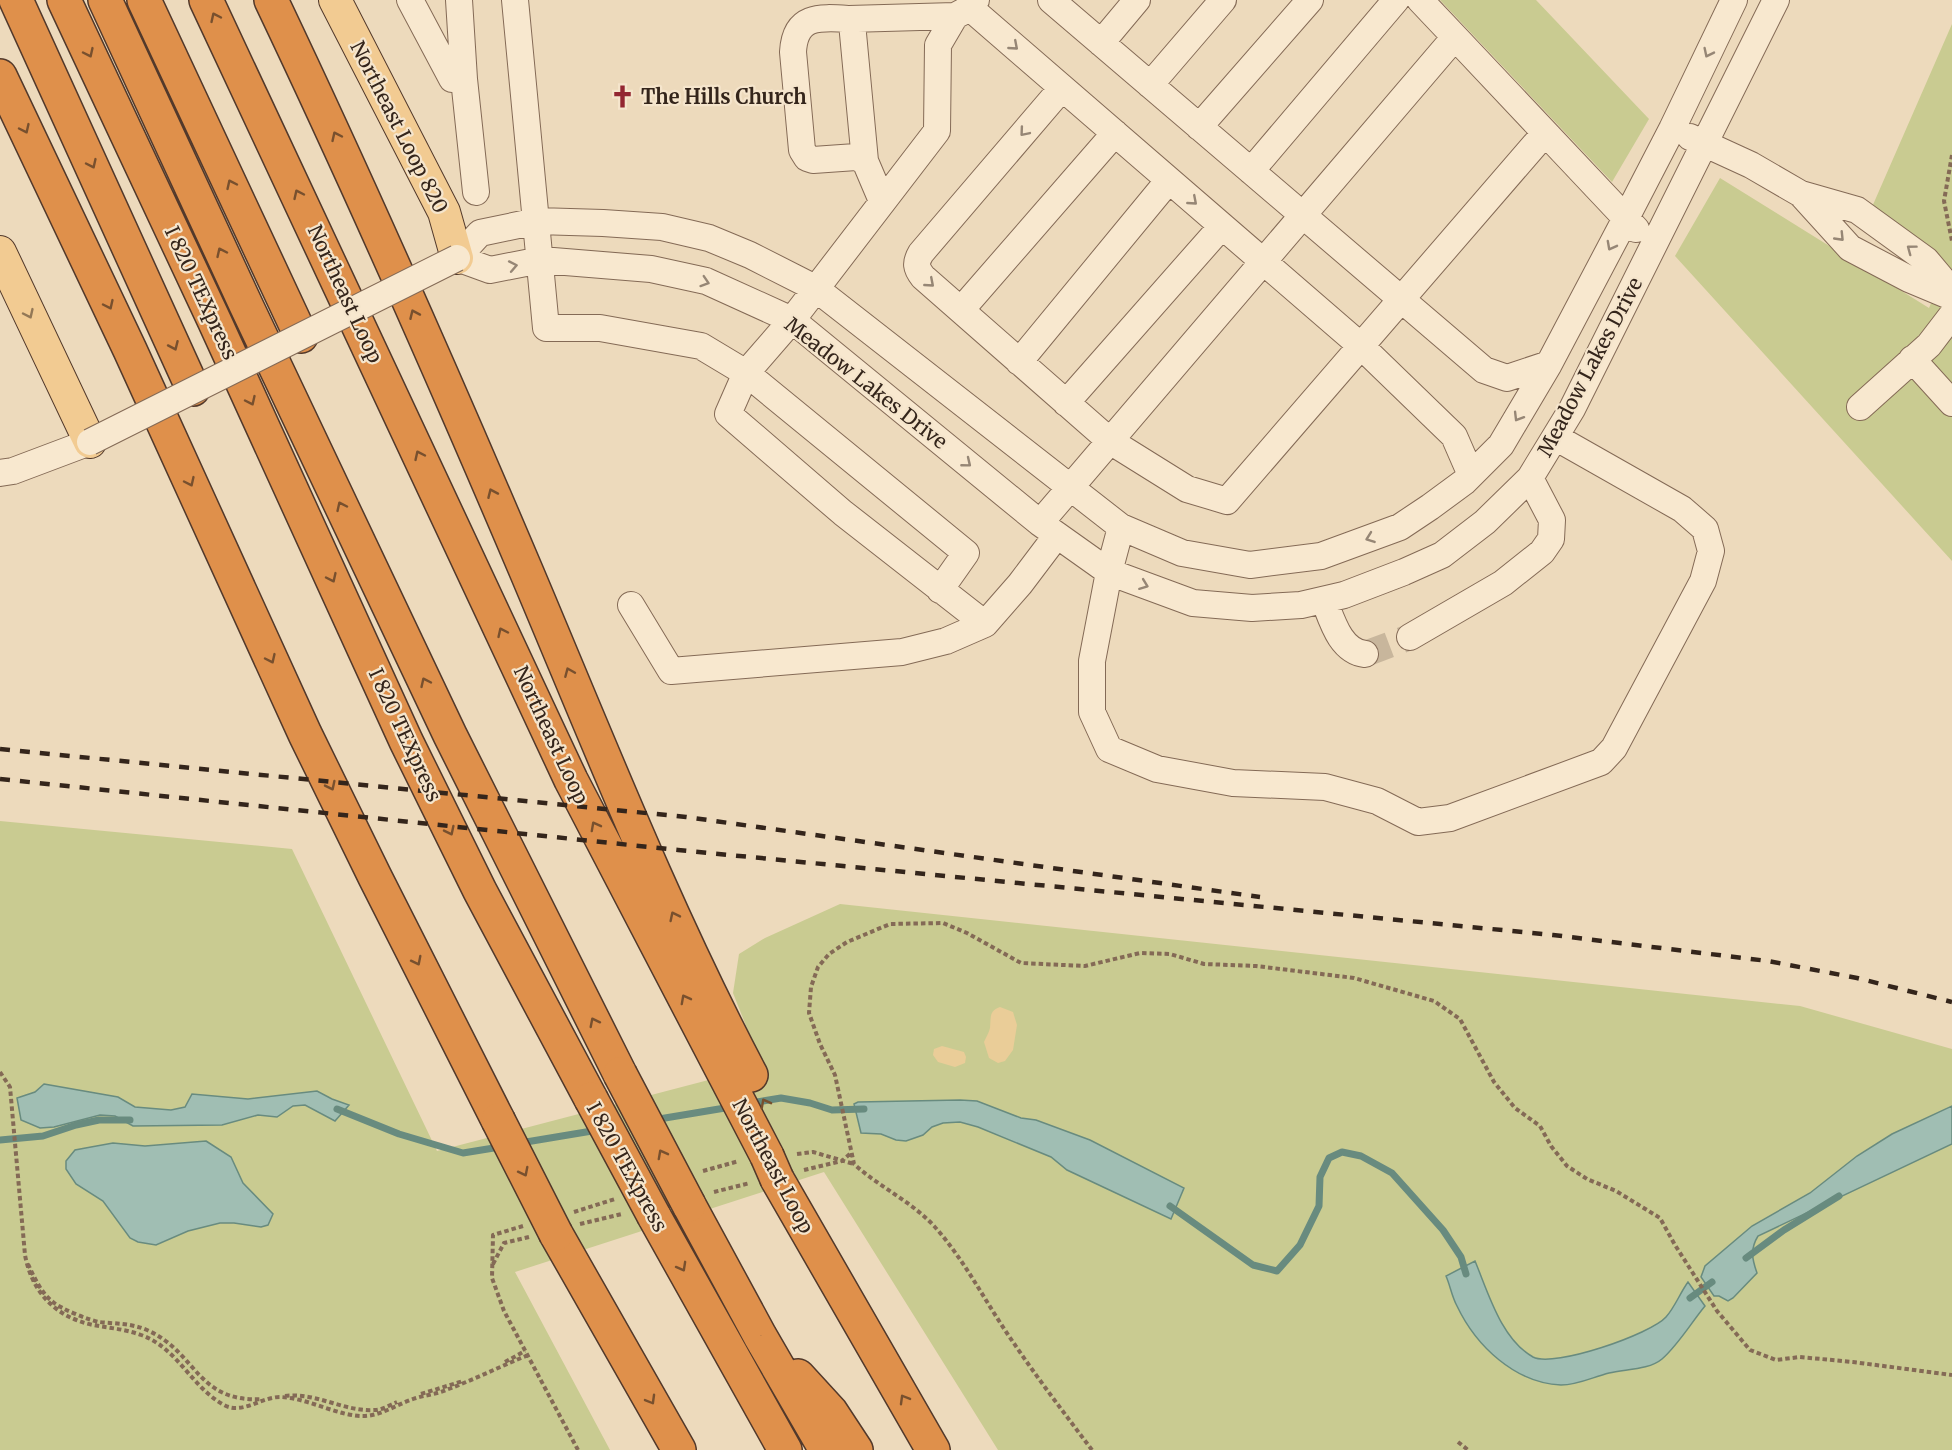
<svg xmlns="http://www.w3.org/2000/svg" width="1952" height="1450" font-family="Merriweather,serif">
<style>
.green{fill:#c9cb91}
.sand{fill:#eacd98}
.water{fill:#a0beb3;stroke:#688b7f;stroke-width:1.5}
.lines{fill:none;stroke-linecap:round;stroke-linejoin:round}
.stream{stroke:#688b7f;stroke-width:7}
.minor-tunnel{stroke:#c8b69c;stroke-width:26;stroke-dasharray:26 13;stroke-linecap:butt}
.minor-casing{stroke:#846a56;stroke-width:28}
.major-casing{stroke:#52392b;stroke-width:34}
.highway-casing{stroke:#52392b;stroke-width:36}
.path{stroke:#846a56;stroke-width:4;stroke-dasharray:4.5 3;stroke-linecap:butt}
.minor{stroke:#f8e8cf;stroke-width:26}
.major{stroke:#f2cb92;stroke-width:32}
.highway{stroke:#df904b;stroke-width:33}
.rail{stroke:#34251b;stroke-width:4.5;stroke-dasharray:10 10;stroke-linecap:butt}
.minor-bridge-casing{stroke:#846a56;stroke-width:28;stroke-linecap:butt}
.highway-bridge-casing{stroke:#52392b;stroke-width:36;stroke-linecap:butt}
.minor-bridge{stroke:#f8e8cf;stroke-width:26}
.highway-bridge{stroke:#df904b;stroke-width:33}
.oneway{stroke:#78502e}
.oneway2{stroke:#968675}
.oneway3{stroke:#937856}
.labels{text-anchor:middle;stroke-width:4.5;stroke-linejoin:round;paint-order:stroke}
.poi-label{font-size:20px;font-weight:bold;fill:#34251b;stroke:#f5e5cc;text-anchor:start}
.street-label{font-size:20px;fill:#34251b;stroke:#f5e5cc}
</style>
<rect width="100%" height="100%" fill="#eddabc"/>
<path class="green" d="M1440,0H1536L1649,119L1612,182Z
M1952,24V561L1675,256L1720,178L1929,308L1947,267L1872,207Z
M0,821L292,849L437,1151L762,1066L733,993L739,954L765,938L840,904L1800,1006L1952,1049V1450H998L824,1172L515,1272L610,1450H0Z"/>
<path class="sand" d="M1000,1007L1013,1012L1017,1025L1013,1050L1005,1061L998,1063L989,1058L984,1042C986,1037 989,1033 990,1028C991,1017 989,1011 1000,1007Z
M942,1046L964,1052L966,1057L965,1063L955,1067L938,1062L933,1055L934,1049Z"/>
<path class="water" d="M44,1084L118,1097L135,1107L171,1110L185,1107L192,1094L248,1099L317,1091L332,1099L349,1105L335,1121L305,1105L293,1106L277,1117L258,1115L222,1125L133,1126L115,1116L100,1115L54,1127L40,1128L21,1120L17,1098L35,1092Z
M960,1100L977,1101L1021,1118L1036,1120L1090,1140L1184,1188L1171,1219L1067,1170L1051,1157L978,1127L960,1122L943,1123L932,1127L923,1135L906,1141L896,1140L881,1134L861,1133L854,1104L858,1102Z
M1952,1106V1144L1758,1236C1750,1249 1752,1259 1757,1273L1733,1298L1728,1301L1719,1296H1714L1701,1277L1705,1266L1752,1226L1810,1193L1857,1156L1892,1134Z
M206,1141L231,1157L243,1183L273,1214L268,1225L261,1227L234,1223H220L188,1231L156,1245L138,1242L130,1238L103,1201L76,1184L66,1169V1161L75,1150L91,1147L113,1143L145,1146Z
M1475,1261C1488,1292 1501,1339 1533,1357C1554,1368 1651,1334 1666,1317C1675,1307 1680,1293 1688,1282L1705,1306C1691,1323 1678,1345 1662,1359C1649,1370 1625,1369 1609,1373C1593,1377 1578,1385 1561,1385C1515,1383 1476,1346 1457,1306C1452,1297 1450,1285 1446,1276Z"/>
<g class="lines">
<path class="stream" d="M751,1103L781,1098L810,1103L832,1110L864,1109
M337,1109L399,1134L463,1153L500,1147
M653,1120L731,1107
M0,1140L43,1136L76,1125L99,1120H130
M520,1143L598,1130
M1170,1206L1253,1265L1277,1271L1300,1245L1319,1206L1320,1177L1329,1158L1342,1152L1361,1156L1392,1173L1443,1230L1461,1257L1466,1274
M1746,1258L1784,1230L1839,1196
M1690,1298L1712,1282"/>
<path class="minor-tunnel" d="M1365,654L1410,637"/>
<defs>
<path id="minor" d="M410,0L452,79H464
M459,0L464,79L476,192
M515,0L546,328H600L701,346L746,373L966,553L940,590
M976,0L970,8L955,16L938,45L937,131L792,320L746,373L728,414L843,513L985,624
M1051,0L1484,370L1507,378L1549,364
M1734,0L1672,129L1626,218L1549,364L1501,445L1464,482L1430,507L1400,527L1321,556L1250,565L1182,553L1121,527L815,288L750,255L709,238L662,227L603,223L537,221L480,233L457,258L490,270L541,260L651,269L706,281L792,320L1040,523L1109,572L1193,603L1252,608L1301,605L1344,595L1404,572L1442,555L1485,522L1530,478L1572,409L1776,0
M970,8L1361,346L1454,436L1471,475
M849,19L955,16
M1455,37L1636,229
M1101,43L1137,0
M1150,85L1223,0
M1062,88L921,253C915,263 916,268 923,277L1110,441L1187,489L1227,501L1545,133
M1199,127L1310,0
M1690,137L1751,165L1801,194L1857,210L1926,260L1952,291
M865,161L852,23L849,19C819,17 795,15 793,52L802,150L807,158L813,160L856,157L865,161L882,201
M1251,171L1396,0
M1801,194L1850,248L1909,279L1952,297
M961,310L1115,133
M1912,359L1952,403
M1019,362L1169,180
M1066,403L1222,226
M1860,407L1929,345L1952,315
M0,473L13,471L90,442
M1040,523L1455,37L1420,0
M1121,527L1109,572L1092,661V712L1109,749L1157,769L1233,783L1325,787L1377,801L1418,822L1450,818L1601,762L1614,748L1703,581L1711,551L1705,529L1682,509L1555,437
M1324,600C1332,620 1340,651 1365,654
M631,605L671,671L902,652L946,641L985,624L1020,584L1057,535
M1410,637L1503,583L1542,552L1551,539L1552,520L1530,478"/>
<path id="major" d="M335,0L444,212L457,258
M0,252L90,442"/>
<path id="highway" d="M16,0L193,389
M64,0L214,320L406,741L480,891L591,1099
M105,0L246,305L450,735L620,1074
M144,0L301,336
M206,0L571,780L767,1156
M271,0C361,189 445,380 527,573C598,741 665,912 751,1075
M0,76L130,350L305,734L375,877L498,1120
M777,1179L933,1450
M689,1205L760,1336L826,1450
M654,1216L785,1450
M556,1234L679,1450
M798,1376L831,1412L856,1450"/>
</defs>
<use href="#minor" class="minor-casing"/>
<use href="#major" class="major-casing"/>
<use href="#highway" class="highway-casing"/>
<path class="path" d="M1952,155L1944,201L1952,241
M0,1072L10,1087L25,1255C32,1292 55,1317 93,1325C109,1328 125,1329 141,1335C178,1348 191,1387 224,1405C242,1415 261,1397 280,1397C309,1398 339,1417 365,1416C383,1415 399,1403 416,1398C426,1395 437,1394 446,1390C473,1380 499,1367 526,1356
M797,1154L813,1152L854,1164
M804,1170L842,1161L851,1153
M703,1171L739,1161
M714,1192L750,1183
M574,1212L615,1199
M580,1224L622,1214
M523,1226L493,1235L492,1278L504,1311L578,1450
M28,1264C34,1277 41,1293 53,1302C61,1309 89,1320 99,1322C117,1324 132,1323 149,1331C197,1353 197,1403 262,1399
M493,1264L504,1243L529,1237
M505,1362L525,1351
M421,1394L463,1381
M285,1396C316,1392 344,1412 375,1410C382,1410 390,1405 397,1402
M1458,1442L1468,1450
M1092,1450C1061,1409 1029,1367 1001,1324C979,1290 961,1256 934,1226C911,1201 879,1187 854,1164L835,1075L820,1044L809,1013L811,987L818,967L829,954L847,942L890,924L943,923L967,933L1021,963L1085,966L1140,953L1170,954L1204,964L1256,966L1354,978L1434,1001L1460,1019L1494,1082L1515,1108L1540,1126L1551,1146L1567,1166L1587,1179L1616,1191L1660,1218L1675,1245L1717,1311L1750,1350L1776,1360L1800,1357L1853,1362L1952,1375"/>
<use href="#minor" class="minor"/>
<use href="#major" class="major"/>
<use href="#highway" class="highway"/>
<path class="rail" d="M0,749L686,817L1260,897
M0,779L678,850L1553,935L1768,961L1857,978L1952,1002"/>
<defs>
<path id="minor-bridge" d="M90,442L457,258"/>
<path id="highway-bridge" d="M620,1074L689,1205
M591,1099L654,1216
M498,1120L556,1234
M767,1156L777,1179"/>
</defs>
<use href="#minor-bridge" class="minor-bridge-casing"/>
<use href="#highway-bridge" class="highway-bridge-casing"/>
<use href="#minor-bridge" class="minor-bridge"/>
<use href="#highway-bridge" class="highway-bridge"/>
</g>
<defs><path id="oneway-chevron" d="M-2-3.5L2.5 0L-2 3.5" fill="none" stroke-width="1.6" stroke-linecap="round" stroke-linejoin="round" transform="scale(1.5)"/></defs>
<g class="oneway">
<use href="#oneway-chevron" transform="translate(215 17) rotate(-115)"/>
<use href="#oneway-chevron" transform="translate(89 53) rotate(65)"/>
<use href="#oneway-chevron" transform="translate(25 129) rotate(65)"/>
<use href="#oneway-chevron" transform="translate(336 136) rotate(-115)"/>
<use href="#oneway-chevron" transform="translate(92 164) rotate(65)"/>
<use href="#oneway-chevron" transform="translate(231 184) rotate(-115)"/>
<use href="#oneway-chevron" transform="translate(298 194) rotate(-115)"/>
<use href="#oneway-chevron" transform="translate(221 252) rotate(-115)"/>
<use href="#oneway-chevron" transform="translate(109 305) rotate(65)"/>
<use href="#oneway-chevron" transform="translate(414 314) rotate(-114)"/>
<use href="#oneway-chevron" transform="translate(174 346) rotate(66)"/>
<use href="#oneway-chevron" transform="translate(251 401) rotate(65)"/>
<use href="#oneway-chevron" transform="translate(419 455) rotate(-115)"/>
<use href="#oneway-chevron" transform="translate(190 482) rotate(65)"/>
<use href="#oneway-chevron" transform="translate(492 493) rotate(-114)"/>
<use href="#oneway-chevron" transform="translate(341 506) rotate(-115)"/>
<use href="#oneway-chevron" transform="translate(332 578) rotate(65)"/>
<use href="#oneway-chevron" transform="translate(502 632) rotate(-115)"/>
<use href="#oneway-chevron" transform="translate(271 659) rotate(65)"/>
<use href="#oneway-chevron" transform="translate(569 672) rotate(-113)"/>
<use href="#oneway-chevron" transform="translate(425 682) rotate(-115)"/>
<use href="#oneway-chevron" transform="translate(331 786) rotate(64)"/>
<use href="#oneway-chevron" transform="translate(595 826) rotate(-118)"/>
<use href="#oneway-chevron" transform="translate(450 831) rotate(64)"/>
<use href="#oneway-chevron" transform="translate(674 916) rotate(-116)"/>
<use href="#oneway-chevron" transform="translate(417 961) rotate(63)"/>
<use href="#oneway-chevron" transform="translate(685 999) rotate(-118)"/>
<use href="#oneway-chevron" transform="translate(594 1022) rotate(-117)"/>
<use href="#oneway-chevron" transform="translate(765 1103) rotate(-118)"/>
<use href="#oneway-chevron" transform="translate(662 1154) rotate(-118)"/>
<use href="#oneway-chevron" transform="translate(524 1172) rotate(63)"/>
<use href="#oneway-chevron" transform="translate(682 1267) rotate(61)"/>
<use href="#oneway-chevron" transform="translate(904 1399) rotate(-120)"/>
<use href="#oneway-chevron" transform="translate(651 1400) rotate(60)"/>
</g>
<g class="oneway2">
<use href="#oneway-chevron" transform="translate(1014 46) rotate(41)"/>
<use href="#oneway-chevron" transform="translate(1708 53) rotate(116)"/>
<use href="#oneway-chevron" transform="translate(1024 132) rotate(130)"/>
<use href="#oneway-chevron" transform="translate(1193 201) rotate(41)"/>
<use href="#oneway-chevron" transform="translate(1840 237) rotate(46)"/>
<use href="#oneway-chevron" transform="translate(1611 246) rotate(118)"/>
<use href="#oneway-chevron" transform="translate(1911 249) rotate(-143)"/>
<use href="#oneway-chevron" transform="translate(513 266) rotate(-11)"/>
<use href="#oneway-chevron" transform="translate(705 282) rotate(18)"/>
<use href="#oneway-chevron" transform="translate(930 283) rotate(41)"/>
<use href="#oneway-chevron" transform="translate(1518 417) rotate(121)"/>
<use href="#oneway-chevron" transform="translate(967 463) rotate(39)"/>
<use href="#oneway-chevron" transform="translate(1370 538) rotate(160)"/>
<use href="#oneway-chevron" transform="translate(1144 585) rotate(21)"/>
</g>
<use class="oneway3" href="#oneway-chevron" transform="translate(29 314) rotate(65)"/>
<defs>
<symbol id="church-bare" viewBox="-9 -9 18 18"><path d="M-1.2-6h2.4v3.5h3.3v2.4h-3.3V6h-2.4V-.1h-3.3v-2.4h3.3Z" fill="#932631" stroke="#f5e5cc" stroke-width="2.5" paint-order="stroke"/></symbol>
</defs>
<g fill-rule="evenodd">
<use href="#church-bare" x="606" y="80" width="33" height="33"/>
</g>
<g class="labels">
<g class="poi-label">
<text x="641" y="104">The Hills Church</text>
</g>
<g class="street-label">
<text transform="translate(399 127) rotate(63)" y="7">Northeast Loop 820</text>
<text transform="translate(201 293) rotate(65)" y="7">I 820 TEXpress</text>
<text transform="translate(345 294) rotate(65)" y="7">Northeast Loop</text>
<text transform="translate(1590 367) rotate(-62)" y="7">Meadow Lakes Drive</text>
<text transform="translate(866 383) rotate(38)" y="7">Meadow Lakes Drive</text>
<text transform="translate(405 735) rotate(65)" y="7">I 820 TEXpress</text>
<text transform="translate(551 735) rotate(65)" y="7">Northeast Loop</text>
<text transform="translate(773 1166) rotate(62)" y="7">Northeast Loop</text>
<text transform="translate(627 1167) rotate(61)" y="7">I 820 TEXpress</text>
</g>
</g>
</svg>
